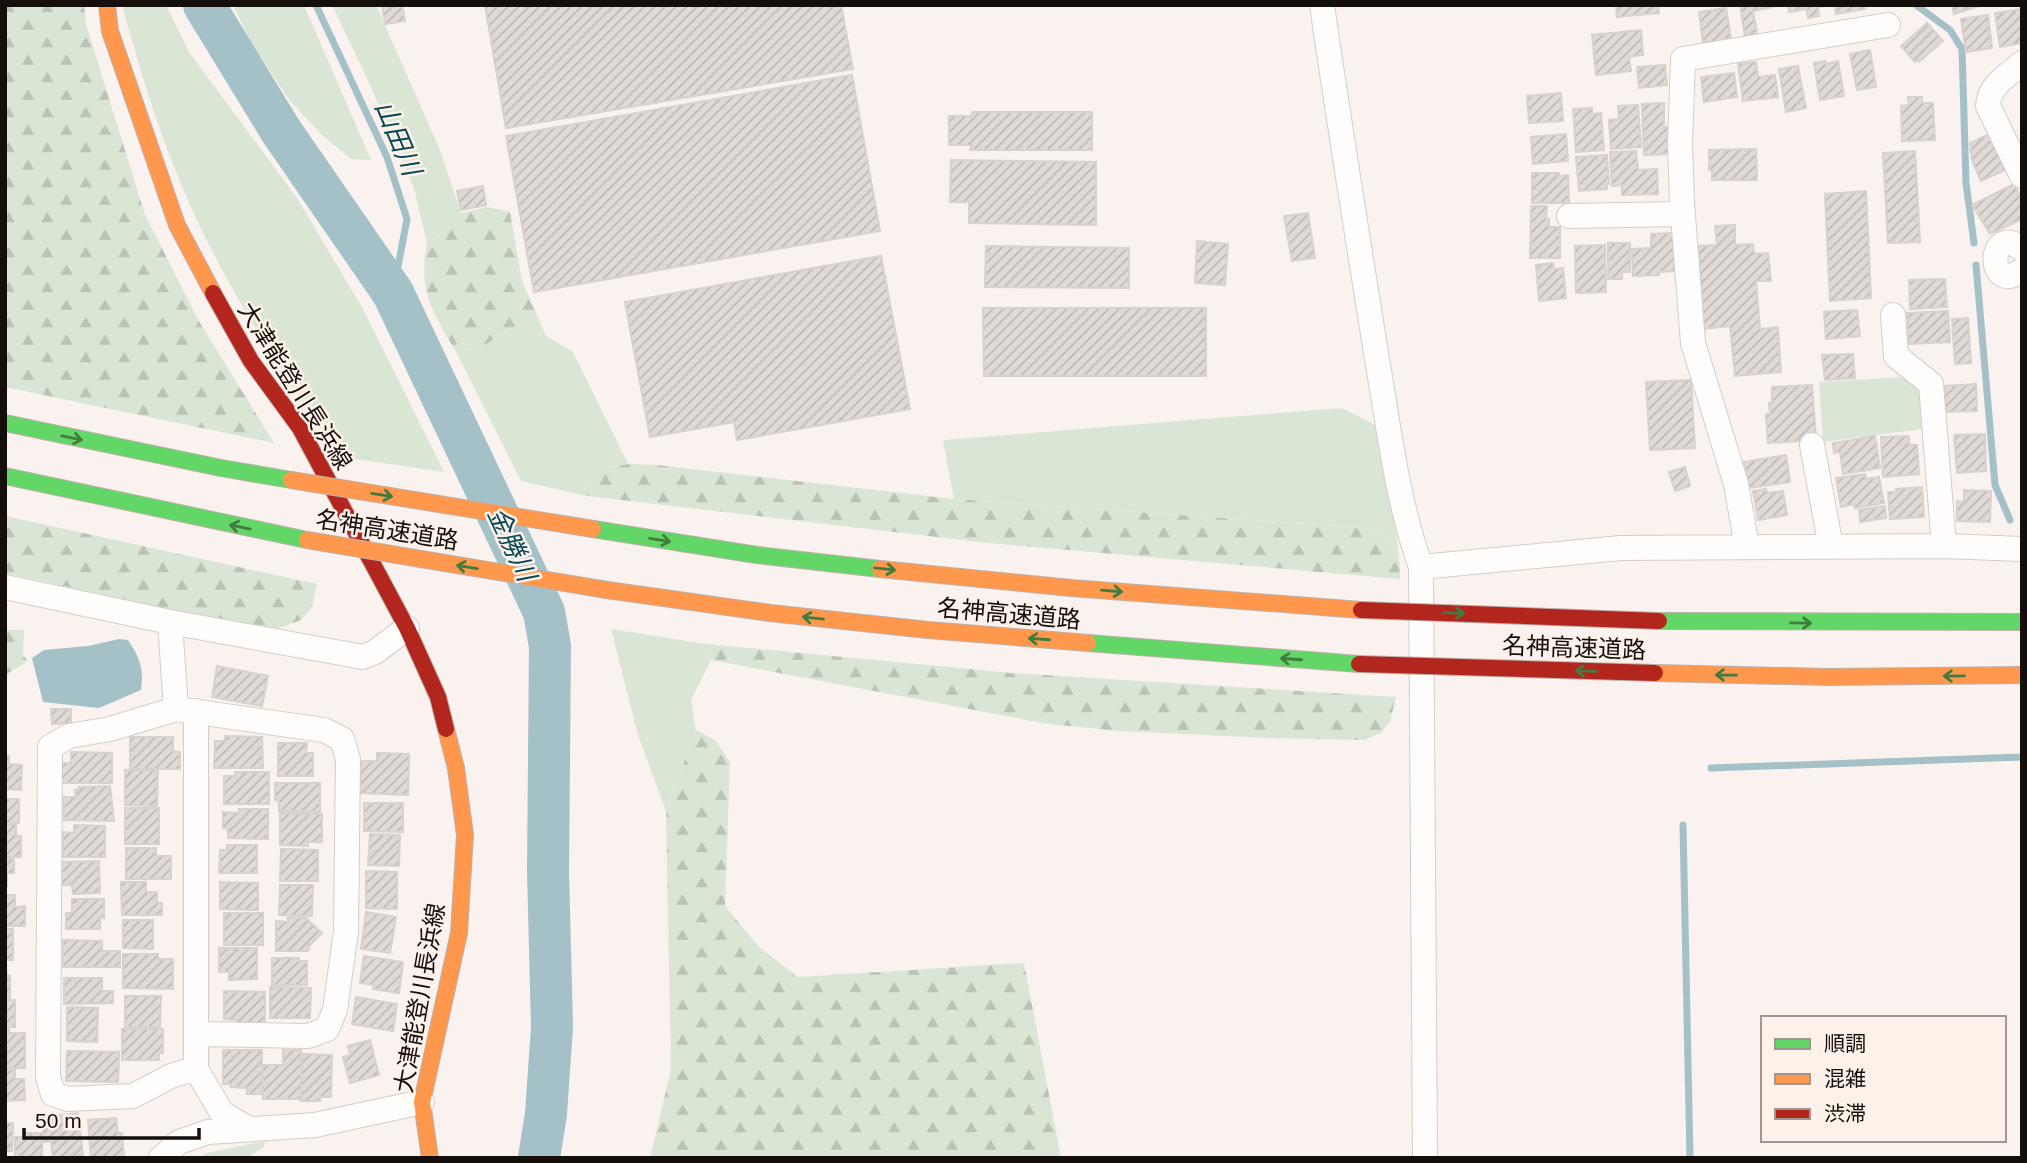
<svg xmlns="http://www.w3.org/2000/svg" width="2027" height="1163" font-family="Helvetica,'Noto Sans JP',sans-serif">
<style>
.green{fill:#dae6d5}
.forest{fill:url(#forest-firs)}
.water{fill:#a4c1c8}
.lines{fill:none;stroke-linecap:round;stroke-linejoin:round}
.stream{stroke:#a4c1c8;stroke-width:7}
.river{stroke:#a4c1c8;stroke-width:42}
.building{fill:url(#building-hatch);stroke:#d8d1ce;stroke-width:2}
.street-casing{stroke:#d4cdc9;stroke-width:26}
.fast-casing{stroke:#beb0aa;stroke-width:18}
.slow-casing{stroke:#beb0aa;stroke-width:18}
.jam-casing{stroke:#beb0aa;stroke-width:18}
.street{stroke:#fefdfc;stroke-width:24}
.fast{stroke:#63d668;stroke-width:16}
.slow{stroke:#ff974d;stroke-width:16}
.jam{stroke:#b3261e;stroke-width:16}
.slow-bridge-casing{stroke:#beb0aa;stroke-width:18;stroke-linecap:butt}
.jam-bridge-casing{stroke:#beb0aa;stroke-width:18;stroke-linecap:butt}
.slow-bridge{stroke:#ff974d;stroke-width:16}
.jam-bridge{stroke:#b3261e;stroke-width:16}
.oneway{stroke:#407c3e}
.labels{text-anchor:middle;stroke-width:5;stroke-linejoin:round;paint-order:stroke}
.street-label{font-size:24px;fill:#150f0b;stroke:#fdf1ea}
.water-label{font-size:26px;font-style:italic;fill:#034855;stroke:#fdf1ea}
</style>
<defs>
<pattern id="forest-firs" width="22" height="20" patternUnits="userSpaceOnUse" patternTransform="scale(1.75)"><rect width="22" height="20" fill="#dae6d5"/><path d="M5 1l3.5 6h-7zM16 11l3.5 6h-7z" fill="#bac4b6"/></pattern>
<pattern id="building-hatch" width="6" height="6" patternUnits="userSpaceOnUse" patternTransform="scale(1.75)"><rect width="6" height="6" fill="#e0d9d6"/><path d="M-1 1l2-2M0 6l6-6M5 7l2-2" fill="none" stroke="#bfb9b6"/></pattern>
</defs>
<rect width="100%" height="100%" fill="#f9f2ee"/>
<path class="green" d="M122,5H166L189,52L297,198L363,309L444,472L341,457C287,380 235,302 195,216C163,147 142,78 122,5Z
M233,5H304L371,160L351,159L322,135L290,101L250,41Z
M332,5H376L440,150L461,213L445,231L427,244L414,188L371,87Z
M537,315L546,336L573,352L628,464L602,469L584,484L587,496L521,481L455,350L479,349L509,329L527,323Z
M1906,377L1922,390L1923,429L1823,442L1819,382Z
M1342,408L1383,429L1399,555L1378,529L954,499L943,440Z
M611,629L706,644L711,660L691,700L696,730L666,811L638,735Z
M265,1141L264,1147L246,1158H197L207,1153Z"/>
<path class="forest" d="M5,5H84L86,24L145,215L200,323L274,443L5,387Z
M488,207L510,212L522,281L537,315L527,323L509,329L479,349L455,350C432,312 418,290 427,244L445,231L461,213Z
M628,464L657,465L954,499L1378,529L1399,555L1400,579L988,543L587,496L584,484L602,469Z
M5,516L317,584L312,607L301,620L274,630L245,626L5,573Z
M5,630H24L23,655L28,661L5,675Z
M706,644L1011,673L1396,697L1390,721L1381,733L1364,740L1268,738L1120,731L1048,724L711,660Z
M696,730L716,741L730,762L725,906L759,947L798,977L1024,963L1061,1158H650L671,1070L666,811Z"/>
<path class="water" d="M119,639L128,640C140,658 144,669 141,690L99,708L43,702L32,658L44,650L88,646Z"/>
<g class="lines">
<path class="stream" d="M316,5L387,157L407,219L393,293
M1916,5L1950,30L1962,49L1966,183L1974,243
M1976,265L1995,485L2010,520
M1711,768L2022,757
M1683,825L1690,1158"/>
<path class="river" d="M204,5L281,131L393,293L544,612L550,646L548,871L552,1027L546,1114L539,1158"/>
</g>
<path class="building" d="M382,5H402L405,21L385,24Z
M485,5H841L853,69L506,128Z
M1616,5H1658L1659,13L1617,17Z
M1740,5H1773V7L1753,11L1757,34L1745,36Z
M1788,5H1827L1828,6L1818,7L1819,16L1808,18L1807,9L1789,12Z
M1835,5H1864L1865,9L1836,14Z
M1952,5H1978L1979,6L1954,14Z
M1726,8L1731,39L1703,43L1699,12Z
M2022,9V43L2000,47L1995,13Z
M1988,15L1992,48L1966,52L1961,19Z
M1927,23L1943,41L1919,62L1917,60L1915,62L1901,46Z
M1641,30L1643,55L1629,57L1631,71L1596,75L1592,35Z
M1870,50L1876,87L1857,90L1850,54Z
M1825,61L1826,64L1838,61L1844,96L1820,100L1814,63Z
M1756,62L1758,77L1775,75L1778,97L1743,101L1738,64Z
M1665,65L1667,85L1639,88L1637,67Z
M1798,66L1806,108L1786,112L1779,69Z
M1734,73L1737,97L1704,102L1701,77Z
M852,75L880,231L534,292L506,136Z
M1561,93L1563,121L1529,123L1527,96Z
M1908,97H1922V103H1933L1935,140L1902,141L1901,106L1909,105Z
M1664,103V127H1668L1669,154L1644,155L1642,104Z
M1638,105L1641,147L1611,149L1609,120L1619,119L1618,106Z
M1592,108V114L1601,113L1604,150L1576,152L1573,109Z
M972,112H1092V150H970L972,145H949V116H972Z
M1566,134L1568,161L1533,164L1531,137Z
M1989,134L2005,170L1981,181L1972,160L1970,143Z
M1756,149L1757,180H1712V170H1709V150Z
M1636,151L1638,170L1657,169L1658,194L1622,195V185L1612,186L1610,152Z
M1915,151L1920,242L1888,243L1883,153Z
M1607,155L1609,184H1606L1607,189L1579,191L1576,157Z
M951,160L1096,162V225L969,223V202H950Z
M1532,173H1559V176L1568,175L1569,203H1532Z
M2014,184L2022,200V219L1990,234L1972,205Z
M483,186L486,205L461,210L457,191Z
M1866,191L1871,298L1830,301L1825,194Z
M1531,206H1547L1546,219H1549V227H1560V258H1530Z
M1308,213L1315,258L1292,261L1284,216Z
M1735,225V245L1753,244L1754,254L1768,253L1771,281H1756L1760,329L1778,327L1781,372L1735,376L1730,326L1704,329L1698,246L1717,245L1715,226Z
M1673,233L1675,271L1659,272V275L1633,276L1632,249L1651,248V234Z
M1197,241L1228,244L1225,285L1195,283Z
M1608,243H1630V272H1622V279H1608Z
M1605,245L1606,292L1576,293L1575,246Z
M986,246L1129,248V288L985,287Z
M881,256L910,409L737,440L734,422L650,437L625,302Z
M1553,263L1554,269L1563,268L1566,298L1539,301L1536,265Z
M1945,279L1947,307L1910,309L1909,280Z
M983,308H1206V376H984Z
M1857,310L1860,336L1826,339L1824,312Z
M1948,311L1950,342L1909,344L1907,313Z
M1968,318L1971,363L1955,364L1952,319Z
M1853,354L1855,378L1825,380L1822,355Z
M1691,380L1695,448L1650,450L1646,382Z
M1976,384L1977,411L1945,412L1944,386Z
M1812,385L1816,440L1768,443L1766,414H1770L1769,403H1772V387Z
M1985,434L1986,471L1957,473L1954,435Z
M1875,436L1880,468L1843,474L1840,452L1834,453L1833,443Z
M1909,436V445H1917L1919,474L1883,477L1881,437Z
M1786,455L1790,482L1748,488L1744,462Z
M1685,467L1690,486L1675,491L1669,472Z
M1865,474L1866,479L1879,477L1884,503L1855,508L1854,504L1841,507L1836,478Z
M1922,487L1924,517L1890,519L1888,492H1897L1896,489Z
M1766,489L1767,493L1783,491L1787,515L1758,520L1753,491Z
M1964,490L1991,491L1990,522L1957,521V501L1964,502Z
M1885,506L1886,518L1860,522L1859,510Z
M217,666L268,676L262,706L212,697Z
M51,709H71V723L52,724Z
M225,736L262,737L263,768H214L215,741H225Z
M130,737H173V751L180,752V769H130Z
M278,743H307L306,753H313V776H278Z
M71,752L112,753V783H60V763H71Z
M377,753L409,754L408,795L360,793L361,761H377Z
M5,756H9V764L22,765L21,790L5,789Z
M125,770H158L157,806L125,805Z
M235,772H269V804H224V776H235Z
M275,783H320V812L279,811V801L275,800Z
M110,786L114,821L64,820L63,797H76L75,790H79V787Z
M5,799H19V823H5Z
M364,803H403V832L364,831Z
M125,808H159V844H125Z
M239,809H268V839L228,838V829L223,828V812L239,813Z
M280,813L322,814V842H308V846L280,845Z
M5,824H16V836H21V857H5Z
M74,825L105,826V857H63V832L74,833Z
M370,834L400,835L399,866L368,865Z
M227,845H257V873H219L220,850H227Z
M126,848H156V856H171V879H126Z
M281,849L318,850V881H280Z
M5,859H14V873H7V887Z
M99,861L100,893L73,894L72,885H62L61,862Z
M366,871L397,872V909L366,908Z
M121,882H146V892H157V903H162V915H122Z
M220,882L258,883V910L220,909Z
M280,885H313L312,916L279,915Z
M5,895H15V907L25,906V926H5Z
M72,899H104V918L100,917V929H66V913H72Z
M366,912L396,917L390,953L361,949Z
M224,913H263V945H224Z
M288,917L306,918L322,933L309,946L308,951H276V921L288,922Z
M123,920H153V949L123,948Z
M5,929H13V960H5Z
M63,940L102,941V951H120V967H63Z
M219,948H257V979L229,980V972H219Z
M123,954H158V959H173V989L123,988Z
M364,956L403,962L399,993L373,989L374,985L360,983Z
M272,958H299V961H307V985H272Z
M5,964L7,974L10,976V998H5Z
M64,978H102V991H113V1003L64,1004Z
M270,987L311,988L310,1018H270Z
M224,991L265,992V1023H237V1020L224,1019Z
M125,996H161L160,1027H125Z
M356,997L397,1004L393,1031L352,1024Z
M5,1000H15V1027H9V1031H5Z
M67,1007L98,1008L97,1042L67,1041Z
M122,1029H163V1053H159V1060H122Z
M5,1033H25V1068H5Z
M370,1040L379,1075L350,1083L343,1057L350,1055L348,1046Z
M223,1050H262V1094H247V1088L231,1087V1084H223Z
M283,1050H301V1099H263V1065H283Z
M67,1051L119,1052L118,1082L66,1081Z
M302,1054L332,1055L331,1097H320V1101H301Z
M5,1070H15V1079H24L25,1100L5,1101Z
M78,1113L83,1155L53,1158L51,1141L44,1142L42,1117Z
M116,1118L118,1133H122L124,1158H91L88,1120Z
M5,1123H13L12,1151H5Z
M25,1133H42V1157H15V1137H25Z"/>
<g class="lines">
<defs>
<path id="street" d="M1322,5C1339,123 1358,241 1377,359C1389,428 1397,501 1421,567L1425,1158
M2022,63C2007,76 1989,85 1988,106L2022,176
M1569,216L1682,214
M2022,249C1987,221 1986,297 2022,270
M1893,315L1896,356L1931,384L1944,546
M1812,445L1831,547
M1747,547L1736,484L1693,343L1682,203L1680,143L1683,59L1888,25
M1421,567L1621,548L1944,546L2022,549
M5,587L170,622L363,657L375,652L407,628
M170,622L176,709
M196,711V1069L222,1113L247,1128
M196,1069L173,1075L133,1096L68,1099L53,1094L48,1077L50,747L69,736L110,729L176,709L324,730L342,739L348,759L346,932L335,1010L327,1029L308,1036L197,1034
M161,1158L179,1142L208,1132L315,1125L422,1102"/>
<path id="fast" d="M5,423L221,468L291,480
M5,476L307,540
M593,529L757,555L880,569
M1659,621L2022,622
M1088,643L1359,664"/>
<path id="slow" d="M107,5L110,31L177,225L213,293
M880,569L1071,588L1361,610
M607,590L770,613L928,630L1088,643
M1655,673L1828,677L2022,675
M430,1158L422,1102L459,933L465,835L456,768L446,729"/>
<path id="jam" d="M213,293L251,361L300,428L407,628L438,697L446,729"/>
</defs>
<use href="#street" class="street-casing"/>
<use href="#fast" class="fast-casing"/>
<use href="#slow" class="slow-casing"/>
<use href="#jam" class="jam-casing"/>
<use href="#street" class="street"/>
<use href="#fast" class="fast"/>
<use href="#slow" class="slow"/>
<use href="#jam" class="jam"/>
<defs>
<path id="slow-bridge" d="M291,480L593,529
M307,540L607,590"/>
<path id="jam-bridge" d="M1361,610L1659,621
M1359,664L1655,673"/>
</defs>
<use href="#slow-bridge" class="slow-bridge-casing"/>
<use href="#jam-bridge" class="jam-bridge-casing"/>
<use href="#slow-bridge" class="slow-bridge"/>
<use href="#jam-bridge" class="jam-bridge"/>
</g>
<defs><path id="oneway-shaft" d="M-6 0H5M1.5-3L5.5 0L1.5 3" fill="none" stroke-width="1.6" stroke-linecap="round" stroke-linejoin="round" transform="scale(1.75)"/></defs>
<g class="oneway">
<use href="#oneway-shaft" transform="translate(72 438) rotate(11)"/>
<use href="#oneway-shaft" transform="translate(382 495) rotate(9)"/>
<use href="#oneway-shaft" transform="translate(240 527) rotate(-168)"/>
<use href="#oneway-shaft" transform="translate(660 540) rotate(9)"/>
<use href="#oneway-shaft" transform="translate(467 567) rotate(-171)"/>
<use href="#oneway-shaft" transform="translate(885 569) rotate(6)"/>
<use href="#oneway-shaft" transform="translate(1112 591) rotate(5)"/>
<use href="#oneway-shaft" transform="translate(1454 613) rotate(2)"/>
<use href="#oneway-shaft" transform="translate(813 618) rotate(-174)"/>
<use href="#oneway-shaft" transform="translate(1801 623) rotate(1)"/>
<use href="#oneway-shaft" transform="translate(1039 639) rotate(-176)"/>
<use href="#oneway-shaft" transform="translate(1291 659) rotate(-176)"/>
<use href="#oneway-shaft" transform="translate(1586 671) rotate(-178)"/>
<use href="#oneway-shaft" transform="translate(1726 675) rotate(-179)"/>
<use href="#oneway-shaft" transform="translate(1954 676) rotate(179)"/>
</g>
<g class="labels">
<g class="street-label">
<text transform="translate(295 386) rotate(58)" y="8">大津能登川長浜線</text>
<text transform="translate(387 530) rotate(9)" y="8">名神高速道路</text>
<text transform="translate(1009 614) rotate(5)" y="8">名神高速道路</text>
<text transform="translate(1574 648) rotate(2)" y="8">名神高速道路</text>
<text transform="translate(420 998) rotate(-80)" y="8">大津能登川長浜線</text>
</g>
<g class="water-label">
<text transform="translate(398 138) rotate(67)" y="9">山田川</text>
<text transform="translate(512 544) rotate(65)" y="9">金勝川</text>
</g>
</g>
<rect width="2027" height="1163" fill="none" stroke="#150f0b" stroke-width="14"/>
<rect x="1761" y="1016" width="245" height="126" fill="#fdf1ea" stroke="#a09791" stroke-width="2"/>
<rect x="1775" y="1039" width="35" height="10" fill="#63d668" stroke="#a09791" stroke-width="2"/>
<text x="1824" y="1051" font-size="21" fill="#150f0b">順調</text>
<rect x="1775" y="1074" width="35" height="10" fill="#ff974d" stroke="#a09791" stroke-width="2"/>
<text x="1824" y="1086" font-size="21" fill="#150f0b">混雑</text>
<rect x="1775" y="1109" width="35" height="10" fill="#b3261e" stroke="#a09791" stroke-width="2"/>
<text x="1824" y="1121" font-size="21" fill="#150f0b">渋滞</text>
<path d="M24 1128v10h175v-10" fill="none" stroke="#150f0b" stroke-width="3.5"/>
<text x="35" y="1128" font-size="21" fill="#150f0b" stroke="#fdf1ea" stroke-width="5" paint-order="stroke">50 m</text>
</svg>
